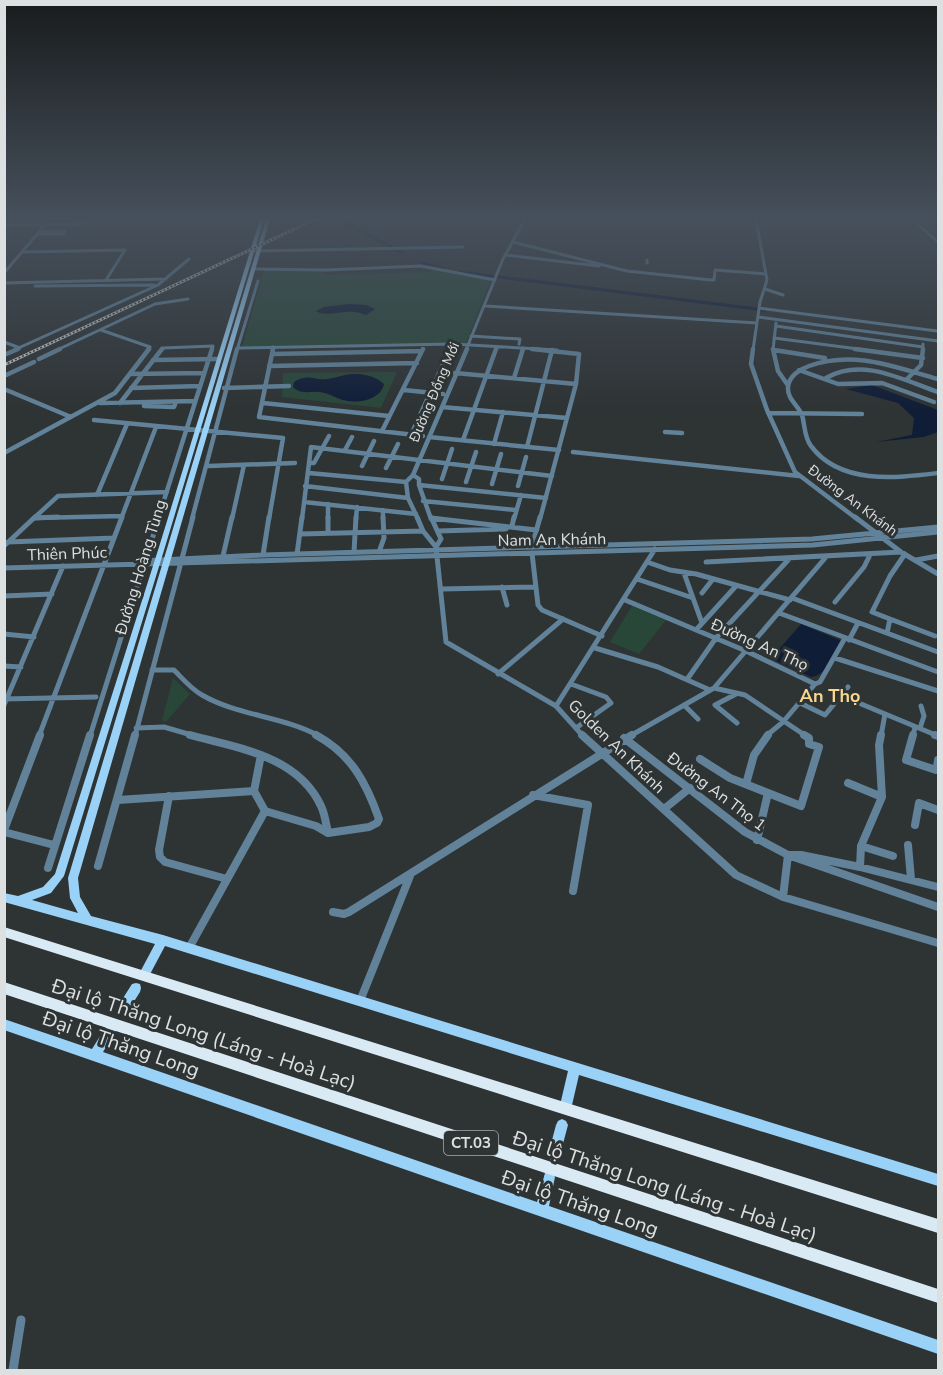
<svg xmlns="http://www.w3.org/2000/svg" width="943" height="1375" font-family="'Nunito Sans',sans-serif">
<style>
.green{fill:#294739}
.water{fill:#101d37}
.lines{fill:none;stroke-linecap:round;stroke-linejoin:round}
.canal{stroke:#101d37;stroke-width:3}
.minor-far4{stroke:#618299;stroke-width:3}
.minor-far3{stroke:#618299;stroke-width:4.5}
.minor-far2{stroke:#618299;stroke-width:5}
.minor-far1{stroke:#618299;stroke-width:8}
.minor{stroke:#618299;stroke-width:9}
.major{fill:#9ad1f6;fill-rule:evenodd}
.highway{fill:#daeaf5;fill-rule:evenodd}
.rail-casing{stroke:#c3c7c8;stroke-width:3}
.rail{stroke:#2e3334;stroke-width:1.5;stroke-dasharray:2;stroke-linecap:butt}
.labels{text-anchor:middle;stroke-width:6;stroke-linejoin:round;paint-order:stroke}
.far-street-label{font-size:14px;fill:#dde0e1;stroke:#2e3334}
.shield{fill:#2e3334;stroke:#a8acad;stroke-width:1.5}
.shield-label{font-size:15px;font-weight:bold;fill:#dde0e1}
.street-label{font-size:16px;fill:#dde0e1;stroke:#2e3334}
.neighbourhood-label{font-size:18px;font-weight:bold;fill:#f7d78c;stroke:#2e3334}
.near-street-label{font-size:20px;fill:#dde0e1;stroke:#2e3334}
</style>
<rect width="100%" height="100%" fill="#2e3334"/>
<path class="green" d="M433,269L491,280L466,343L242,347L264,270L322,271L324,275L431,272Z
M397,372L381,408L282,397L283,373Z
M632,606L666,620L639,654L610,642Z
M173,678L190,694L166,722L162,720Z"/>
<path class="water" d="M349,304L367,305L375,309L366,315C348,306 327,319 316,311L324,307Z
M351,374C364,374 374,375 384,384C381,399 361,403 348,401C338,400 330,393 320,392C310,391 301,395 293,387L294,382C309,373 313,381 327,379C335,378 343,375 351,374Z
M872,385L938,410V432L924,437L876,442L912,435L914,418L898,403L846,389Z
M801,624L842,641C834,653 827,676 811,677L774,660L773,656Z"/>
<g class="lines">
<path class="canal" d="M339,219L360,230
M363,232L392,247
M396,250L403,253
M422,263L444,269
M460,272L765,310"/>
<path class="minor-far4" d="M912,219L938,242
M4,225L86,224
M37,234H63L65,231L39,232
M513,242L627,271L711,280H714L715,270L766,274
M251,251L463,247
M23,252L125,250
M505,255L599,266
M647,260V263
M253,269L326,270L421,266L495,280
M4,273L45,225
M106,280L125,250
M4,283L166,279
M35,286L154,285
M765,289L783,295
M485,306L757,323
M759,308L937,331
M758,317L938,341
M776,326L923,347
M101,330L150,347L147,350
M471,336L520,339L519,344
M774,338L866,350
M4,342L20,348
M923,344V350
M238,348L452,344L557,350
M14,350L158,285L189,259
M57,350L155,304L188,299
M161,350L163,348L213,346L212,350
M237,350L258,281
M272,350L273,347
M449,350L452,344
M466,350L503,259L525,219
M496,350L497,347
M522,350L523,348
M753,350L760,302L767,280L756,219
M773,350L776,323"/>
<path class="minor-far3" d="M273,349L259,417L423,436
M532,349L579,354L576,384L540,519
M753,349L751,364L767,410L795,472L857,519
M773,349L778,371L787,384
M855,349L923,358
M774,350L825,358
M272,354L422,351
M4,355L18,349
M39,359L60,349
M153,360L218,359
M269,366L417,363
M799,370L838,384L882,383L934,402
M455,373L576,384
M130,374L204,373
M4,376L34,362
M514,378L523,349
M826,378C862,357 903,380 938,392
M938,379C894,367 854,350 809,366C800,369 789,376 788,387C787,399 798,405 802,415C805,425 804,437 811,446C840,485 896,478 938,473
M906,380L921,365L923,349
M131,388L200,386
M224,388L289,386
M4,389L71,417
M404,390L443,394
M100,403L195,401
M120,403L162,349
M263,403L389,416
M144,406L174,407L176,402
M442,407L567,418
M768,413L862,414
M94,420L283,438L269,519
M382,431L423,349
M665,432L682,433
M411,435L450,349
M429,437L559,450
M463,440L496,349
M494,444L503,412
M527,447L552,350
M345,450L352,437
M573,452L799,476
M4,453L115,393L149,349
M309,463H314L329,436
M208,466L295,463
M362,466L374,441
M386,468L398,444
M309,473L406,482
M413,475L419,479V485L546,498
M442,479L452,449
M406,482L408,498L418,519
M406,482L413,475L467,349
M466,482L476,452
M492,484L501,454
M419,485L431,519
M305,486L408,498
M518,486L526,457
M97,495L127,424
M423,501L516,510
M304,502L416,514
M328,504V519
M383,510V519
M34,518L122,516
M431,518L439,519
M33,519L58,496L167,492
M121,519L156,427
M158,519L212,349
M192,519L237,349
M232,519L244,465
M302,519L311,447L552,476
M356,519L357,507
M514,519L521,495"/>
<path class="minor-far2" d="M328,517V533
M417,517L423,531L436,547L446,642L556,706L583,736
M431,517L441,539L436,547
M855,517L901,552L938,574
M34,518L58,517
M431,518L536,530
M512,526L514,517
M438,531L506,529
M300,534L423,531
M8,542L114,538
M4,546L35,517
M532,547L540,517
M354,552L356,517
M379,552L384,538L383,517
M532,553L538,605L542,610L602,636
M297,554L302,517
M263,555L269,517
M223,556L232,517
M916,560L938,556
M139,561L263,555L812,539L938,527
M647,562L670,570L696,574L790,600
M706,562L901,552
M4,568L813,545L938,532
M684,573L702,623
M637,579L693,598
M502,587L507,605
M442,589L536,587
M702,593L713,579
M4,596L52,594
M792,598L938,652
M625,600L746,651L815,684
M835,602L864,567L870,555
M779,613L938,672
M890,619L935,636
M696,630L736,586
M887,633L890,619L872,612L890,576L905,554
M4,634L34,637
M849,640L858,623
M595,648L658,667L710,690
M835,658L938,691
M4,666L21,667
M152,670H174C183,679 191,689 202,695C238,716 283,716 319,736
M498,674L563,619
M688,678L716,638L790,558
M571,684L606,697L611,703L576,728
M815,684L820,682L845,638
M714,688L745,695L806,736
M736,694L715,705L737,723
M842,696L938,736
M4,699L96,697
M800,703L825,715L848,687
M4,705L63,566
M684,705L698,719
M556,706L655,549
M136,728L164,727L195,736
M920,728L924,716L921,706
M39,736L122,517
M90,736L159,517
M135,736L193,517
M630,736L714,688L826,557
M766,736L783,722L815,684
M881,736L885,714
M913,736L915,727"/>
<path class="minor-far1" d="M190,735C238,748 298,756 321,806C325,814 326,824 328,833
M582,735L736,875L783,897L938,943
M913,735L906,760L936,770
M935,735L938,736
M624,738L745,832L788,855H801L860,867L938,887
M700,759L730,778L801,806L819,747L809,744V738L804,735
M937,767L938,760
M848,783L882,797L879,745L881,735
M746,784L754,755L768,735
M533,795L588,805L573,891
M169,796L159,850L160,857L165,862L227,879
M118,800L254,791
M664,809L690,788
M265,811L316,826L328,833L369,827L377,823L379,819C366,782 351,754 316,735
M915,825L919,803L938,810
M4,830L40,735
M4,832L54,845
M757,840L768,793
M908,845L911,879
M861,846L882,797
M98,866L135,735
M860,867L861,846L893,856
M48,868L90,735
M783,897L788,855L938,907
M333,912L344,914L349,912L632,735
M189,948L265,811L254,791L261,755
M360,1001L410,876"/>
<path class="minor" d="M13,1370L21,1320"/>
<path class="major" d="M260,219H264L165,547L64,876L51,893L32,900L78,913L70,898L68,878L266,219H270L78,878L80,897L91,916L163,935L938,1174V1186L579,1075L572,1105L570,1109L566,1111L562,1109L560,1105L568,1071L165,946L148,978L144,979L140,978L139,974L155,944L4,902V893L18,896L43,887L55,874L159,547Z
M136,983L140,984L141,988L140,992L126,1014L122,1015L118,1014L116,1010L118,1006L132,984Z
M4,1019L92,1049L107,1025L111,1023L115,1025L117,1029L103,1052L537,1202L545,1173L549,1171L553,1173L555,1177L549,1206L938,1340V1354L542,1217L4,1030Z
M562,1119L566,1121L568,1125L560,1155L558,1159L554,1161L550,1159L548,1155L556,1125L558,1121Z"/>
<path class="highway" d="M4,927L938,1219V1233L4,937Z
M4,982L938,1289V1303L4,994Z"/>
<defs>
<path id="rail" d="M4,365L316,219"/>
</defs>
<use href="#rail" class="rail-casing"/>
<use href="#rail" class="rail"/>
</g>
<linearGradient id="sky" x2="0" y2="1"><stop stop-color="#191c1d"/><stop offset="0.53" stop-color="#46505c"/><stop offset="1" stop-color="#46505c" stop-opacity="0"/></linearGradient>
<rect width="943" height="411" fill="url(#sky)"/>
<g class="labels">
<g class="far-street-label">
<text transform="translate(434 392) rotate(-67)" y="5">Đường Đồng Mới</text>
<text transform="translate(853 500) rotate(37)" y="5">Đường An Khánh</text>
</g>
<rect class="shield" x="444" y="1131" width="54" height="24" rx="4.5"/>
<g class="shield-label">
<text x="471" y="1148">CT.03</text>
</g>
<g class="street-label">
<text transform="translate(552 539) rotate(-1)" y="6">Nam An Khánh</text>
<text transform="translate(67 553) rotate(-2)" y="6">Thiên Phúc</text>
<text transform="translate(140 567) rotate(-73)" y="6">Đường Hoàng Tùng</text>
<text transform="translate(760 644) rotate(24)" y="6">Đường An Thọ</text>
<text transform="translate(617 746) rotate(44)" y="6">Golden An Khánh</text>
<text transform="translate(717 791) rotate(37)" y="6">Đường An Thọ 1</text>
</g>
<g class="neighbourhood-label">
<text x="830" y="702">An Thọ</text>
</g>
<g class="near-street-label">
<text transform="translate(204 1034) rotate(18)" y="7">Đại lộ Thăng Long (Láng - Hoà Lạc)</text>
<text transform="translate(121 1044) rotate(19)" y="7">Đại lộ Thăng Long</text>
<text transform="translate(665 1186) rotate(18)" y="7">Đại lộ Thăng Long (Láng - Hoà Lạc)</text>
<text transform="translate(580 1203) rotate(19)" y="7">Đại lộ Thăng Long</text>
</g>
</g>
<rect width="943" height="1375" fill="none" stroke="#dde0e1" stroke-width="12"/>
</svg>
